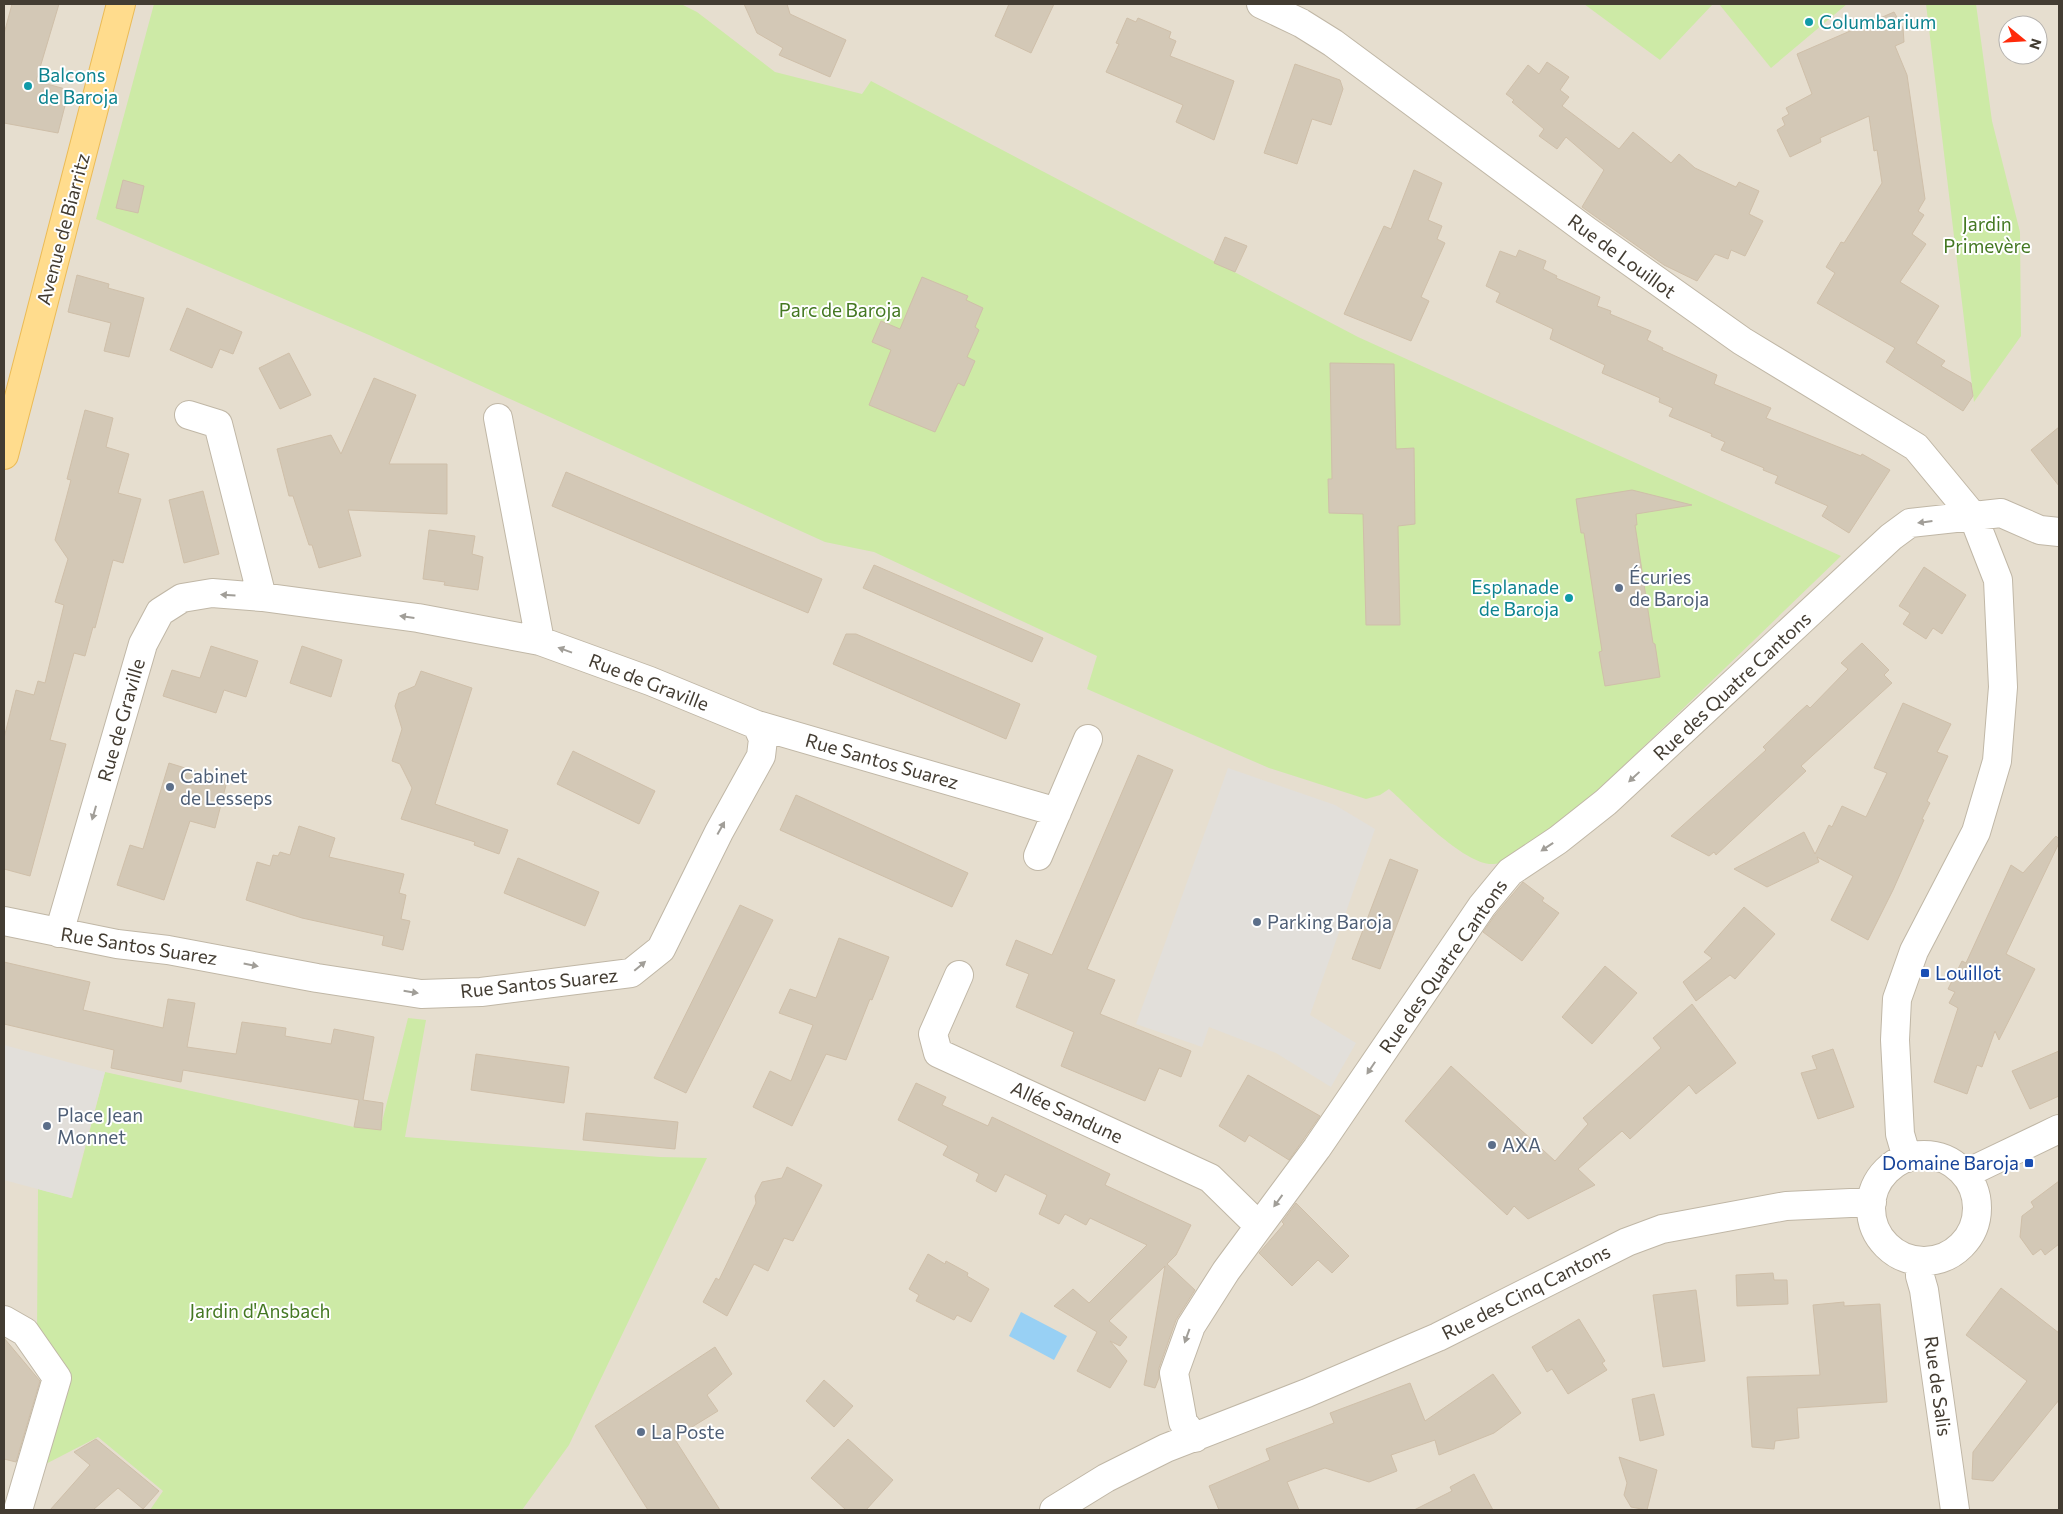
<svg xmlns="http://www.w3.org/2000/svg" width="2063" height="1514" font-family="Commissioner,sans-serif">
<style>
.residential{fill:#e6decf;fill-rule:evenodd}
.green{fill:#cdeaa6}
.parking{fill:#e2dfda}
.water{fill:#98d0f4}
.building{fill:#d3c8b6;stroke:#cfbfa9}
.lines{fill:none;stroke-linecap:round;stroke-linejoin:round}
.minor-casing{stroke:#c0b7a6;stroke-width:30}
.major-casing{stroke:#ebbb56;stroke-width:30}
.minor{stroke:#fff;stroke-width:28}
.major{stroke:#ffdc8d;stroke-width:28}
.oneway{fill:#a19e98}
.culture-dot{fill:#0f9aa8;stroke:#fff;stroke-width:2}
.service-dot{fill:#5c6f8a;stroke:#fff;stroke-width:2}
.transit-dot{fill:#1a4fb4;stroke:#fff;stroke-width:2}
.labels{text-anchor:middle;stroke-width:4;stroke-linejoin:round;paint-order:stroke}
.culture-label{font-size:19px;fill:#0d838f;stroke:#fff;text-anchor:start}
.park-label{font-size:19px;fill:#447822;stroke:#fff}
.street-label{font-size:19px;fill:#433c32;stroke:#fff}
.service-label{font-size:19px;fill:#4e5e75;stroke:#fff;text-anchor:start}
.transit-label{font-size:19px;fill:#164399;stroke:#fff;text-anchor:start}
</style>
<rect width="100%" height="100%" fill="#f2ede1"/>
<path class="residential" d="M4,4H2059V1510H4ZM2008,25H2038V55H2008Z"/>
<path class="green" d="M154,4H681L697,12L775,72L862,94L871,81L1358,337L1841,556L1552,835C1535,845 1513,863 1494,864C1464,866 1412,809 1389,789L1380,795L1366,799L1269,768L1087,689L1097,656L874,552L825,542L369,335L96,219Z
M1584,4H1713L1660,60Z
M1719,4H1847L1771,68Z
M1926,4H1976L1992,121L2020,232L2021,336L1974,402Z
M408,1018L426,1020L405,1137L660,1157L707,1158L569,1445L522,1510H150L163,1491L98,1437L38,1468L63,1376L37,1337L38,1189L72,1198L105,1072L354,1127L380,1130Z"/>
<path class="parking" d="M1228,768L1335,805L1375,829L1310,1015L1356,1043L1331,1087L1276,1053L1209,1027L1202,1047L1136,1024Z
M4,1045L105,1072L71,1198L4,1180Z"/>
<path class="water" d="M1021,1312L1067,1336L1054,1360L1009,1336Z"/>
<path class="building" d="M12,4H59L36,81L69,90L58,133L4,123V34Z
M744,4H787L790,14L846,40L830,77L779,55L783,48L757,33Z
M1009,4H1054L1031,53L995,36Z
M1894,12L1903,28L1904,42L1895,46L1907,75L1925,199L1918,211L1924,215L1912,234L1926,244L1900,282L1939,306L1916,343L1945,361L1941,366L1971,383L1973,396L1963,411L1886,362L1895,348L1817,303L1835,273L1826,267L1841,242L1844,243L1882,183L1877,150L1874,151L1869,116L1820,138L1821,142L1790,157L1777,130L1785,125L1782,118L1789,114L1786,108L1812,94L1797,54Z
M1127,18L1136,22L1138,18L1171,32L1169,38L1176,41L1170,56L1234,81L1214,140L1176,122L1183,105L1106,72L1119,44L1116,43Z
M1547,62L1569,77L1560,90L1569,97L1562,106L1619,149L1633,132L1671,163L1679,154L1695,168L1736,187L1739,182L1759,191L1749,214L1763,221L1745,256L1731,250L1728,259L1715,254L1697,281L1664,265L1582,207L1604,170L1566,137L1557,149L1539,136L1544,129L1512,102L1514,100L1506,94L1528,65L1539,74Z
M1295,64L1340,80L1343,89L1331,125L1312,119L1297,164L1264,153Z
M1414,170L1442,183L1428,220L1442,226L1437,239L1445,243L1421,297L1429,301L1411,341L1344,314L1384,226L1391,229Z
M123,180L144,186L138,213L116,208Z
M1225,237L1247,246L1235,272L1214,263Z
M1519,250L1546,261L1543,269L1557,276L1556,278L1600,297L1597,306L1611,311L1610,314L1651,331L1647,340L1663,348L1662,350L1717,375L1714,384L1771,408L1766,418L1861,456L1862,454L1890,470L1849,533L1822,516L1828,506L1775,483L1778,476L1763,470L1764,468L1721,450L1725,442L1711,436L1712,434L1669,416L1673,408L1659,402L1660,398L1602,373L1605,365L1550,339L1553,329L1496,302L1500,293L1486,286L1500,251L1516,257Z
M77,275L109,284L108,288L144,298L129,357L104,351L111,323L68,312Z
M922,277L968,296L966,300L983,308L975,327L979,330L967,357L975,361L964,386L958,383L935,432L869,405L891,350L872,342L881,321L900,329Z
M187,308L242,332L233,354L220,349L212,368L170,350Z
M289,353L311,395L280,409L259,368Z
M1330,363L1394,364L1396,449L1414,448L1415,524L1398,526L1400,625H1366L1363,514L1329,513L1328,479H1332Z
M374,378L416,395L389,464H447V514L348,510L361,556L319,568L312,545H309L293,496H289L277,449L331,435L341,454Z
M85,410L113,418L106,447L129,454L118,493L141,499L123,563L113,560L95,628L93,627L85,656L74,653L50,740L66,744L30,876L4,869V738L16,690L34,695L38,681L45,683L64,605L55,602L68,559L55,540L71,480L67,479Z
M2059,427V486L2031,450Z
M566,472L822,579L808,613L552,506Z
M1632,490L1692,505L1636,514L1637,525H1635L1653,643L1655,644L1660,677L1605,686L1599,652L1602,651L1584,533H1581L1576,499Z
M203,491L219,554L184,563L169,500Z
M429,530L475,536L472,554L483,557L478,590L444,585L445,582L423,579Z
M874,565L1043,638L1032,662L863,588Z
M1924,567L1966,595L1942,634L1933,628L1926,639L1903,624L1910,613L1899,606Z
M846,634H856L1020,704L1006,739L833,664Z
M1862,643L1889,670L1884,675L1892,683L1801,766L1806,771L1716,855L1714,852L1709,856L1671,836L1766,750L1763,747L1796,715L1807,705L1810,708L1848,669L1841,663Z
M211,646L258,661L246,697L224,690L216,713L163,696L172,670L200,678Z
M302,646L342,660L331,697L290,683Z
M421,671L472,688L435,804L508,830L499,854L474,845L475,842L401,819L412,788L400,764L392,761L402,729L395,706L399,693L415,686Z
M1903,703L1951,724L1937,752L1948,756L1927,801L1930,803L1922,819L1924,820L1893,890L1868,940L1831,920L1853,876L1817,857L1819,862L1767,887L1734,869L1804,832L1815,854L1829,825L1832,827L1842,806L1866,817L1887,773L1874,768Z
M573,751L655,791L639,824L557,784Z
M1138,755L1173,770L1087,969L1115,980L1100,1014L1191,1051L1181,1077L1159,1068L1145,1101L1061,1066L1074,1032L1016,1007L1029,974L1006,965L1016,940L1052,955Z
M169,763L227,781L215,828L190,821L164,900L117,885L130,845L143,849Z
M796,795L968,873L952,907L780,830Z
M299,826L335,838L329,857L404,874L399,893L406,895L401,919L410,921L403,950L382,945L384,936L302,918L246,900L257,862L270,866L273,855L278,856L280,852L290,855Z
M2056,836L2059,839V843L2006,954L2035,969L1999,1040L1995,1031L1982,1067L1977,1065L1967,1094L1934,1082L1958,1008L1949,1003L1955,992L1948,989L1962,961L1966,963L2011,865L2023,873Z
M518,858L599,892L585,926L504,893Z
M1390,859L1418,870L1380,969L1352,959Z
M1523,882L1544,898L1542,901L1559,913L1522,961L1483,932L1495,915Z
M740,905L773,920L686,1093L654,1078Z
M1744,907L1775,934L1735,979L1730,975L1696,1001L1683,982L1712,958L1704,952Z
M839,938L889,957L872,1000L870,999L846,1060L826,1054L792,1126L753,1107L770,1071L791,1081L813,1025L779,1013L790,989L816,998Z
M4,962L90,982L83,1010L163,1028L168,999L195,1003L187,1047L236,1054L242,1022L286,1028L285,1036L331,1044L334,1029L374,1037L363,1100L383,1103L381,1130L354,1127L359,1100L183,1070L181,1082L111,1068L114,1050L4,1024Z
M1605,966L1637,993L1592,1044L1562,1017Z
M1692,1004L1736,1063L1696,1094L1689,1085L1630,1139L1622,1131L1578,1169L1595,1185L1528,1219L1514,1206L1507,1215L1405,1121L1451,1066L1555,1161L1588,1124L1583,1118L1661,1048L1653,1038Z
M1833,1049L1854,1107L1818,1119L1801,1073L1817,1069L1812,1056Z
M2059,1051V1096L2030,1109L2012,1071Z
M476,1054L569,1067L564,1103L471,1090Z
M1248,1075L1320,1116L1289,1160L1249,1135L1245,1142L1219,1126Z
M916,1083L946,1097L942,1105L988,1126L992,1117L1110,1174L1105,1185L1191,1225L1176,1255L1167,1264L1195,1290L1176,1320L1159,1368V1378L1155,1388L1144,1385L1165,1266L1109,1321L1127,1337L1120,1346L1110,1341L1127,1361L1110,1388L1077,1371L1097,1332L1054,1306L1073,1289L1089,1303L1147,1245L1090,1218L1086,1225L1065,1214L1059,1224L1039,1214L1047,1195L1005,1174L996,1192L976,1181L979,1174L943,1155L948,1146L898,1120Z
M586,1113L678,1122L675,1149L583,1140Z
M787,1167L822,1185L793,1241L784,1238L768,1271L754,1264L727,1316L703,1302L716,1278L719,1280L756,1203L755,1196L762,1182L782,1178Z
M2059,1181V1244L2045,1255L2041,1249L2033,1255L2020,1237L2022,1216L2034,1207L2031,1202Z
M1296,1203L1349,1256L1332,1273L1318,1260L1292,1286L1259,1253L1284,1224L1282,1222Z
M928,1254L945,1264L946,1261L968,1273L967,1276L989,1289L971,1322L957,1315L954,1320L916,1301L919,1295L909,1289Z
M1773,1273L1774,1280H1787L1788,1304L1737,1306L1736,1275Z
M2001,1288L2059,1333V1400L1993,1481L1972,1479L1973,1452L2027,1381L1966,1335Z
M1696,1290L1705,1361L1663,1367L1653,1295Z
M1844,1302V1306L1880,1304L1887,1402L1797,1408L1799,1438L1775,1441L1774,1449L1752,1447L1747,1377L1820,1375L1813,1305Z
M1579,1319L1605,1361L1602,1363L1607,1370L1568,1394L1552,1369L1547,1372L1532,1347Z
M4,1338L40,1381L16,1462L4,1459Z
M715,1347L732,1374L707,1395L718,1411L674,1438L720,1510H648L595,1426Z
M1493,1374L1521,1413L1494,1433L1439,1455L1435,1440L1391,1455L1397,1471L1369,1482L1325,1468L1287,1482L1299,1510H1219L1209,1486L1270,1460L1266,1449L1334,1423L1330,1413L1410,1383L1425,1421Z
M824,1380L853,1406L834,1427L806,1401Z
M1654,1394L1664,1435L1640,1441L1632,1399Z
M96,1439L159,1491L143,1509L118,1488L93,1510H50L90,1465L74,1452Z
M848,1439L893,1480L866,1510H846L811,1478Z
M1619,1457L1657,1470L1647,1510L1631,1507L1624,1495L1627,1483Z
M1474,1474L1493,1510H1414L1452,1491L1450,1487Z"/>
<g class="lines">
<defs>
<path id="minor" d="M1261,4L1301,23L1333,43L1587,231L1742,341L1916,447L1973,516L1998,580L2003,687L1997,761L1976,832L1914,951L1897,999L1895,1040L1900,1134L1907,1158
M189,415L218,424L262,597
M498,418L540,641
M1038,856L1088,739
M4,921L117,944L168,950L317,978L421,994L481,992L631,973L661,949L719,832L761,756L763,739L757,725
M59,933L143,644L160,612L182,598L212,593L262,597L418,618L540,641L650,681L757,725L1057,812
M959,975L933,1034L938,1053L1210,1178L1259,1226
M1871 1208a53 53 0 1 1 106 0a53 53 0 1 1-106 0Z
M1965,1174L2059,1129
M1920,1262V1276L1924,1290L1955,1510
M4,1320L25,1332L57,1378L18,1510
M1195,1438L1183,1422L1174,1373L1191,1326L1226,1271L1317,1148L1482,906L1510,872L1558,840L1606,802L1891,537L1910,523L2001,513L2040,530L2059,532
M1054,1510L1106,1478L1166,1448L1307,1393L1438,1337L1627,1242L1662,1229L1786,1206L1872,1202"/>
<path id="major" d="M4,455L121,4"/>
</defs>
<use href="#minor" class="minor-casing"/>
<use href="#major" class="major-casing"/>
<use href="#minor" class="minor"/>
<use href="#major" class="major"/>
</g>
<defs><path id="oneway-solid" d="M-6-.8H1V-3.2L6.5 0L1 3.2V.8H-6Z" transform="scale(1.25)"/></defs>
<g class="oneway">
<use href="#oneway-solid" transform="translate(1925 522) rotate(173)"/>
<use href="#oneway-solid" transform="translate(228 595) rotate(-176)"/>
<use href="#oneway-solid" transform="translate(407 617) rotate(-172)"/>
<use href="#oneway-solid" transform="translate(565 650) rotate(-160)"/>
<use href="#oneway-solid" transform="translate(1634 777) rotate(137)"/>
<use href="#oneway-solid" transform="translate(94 813) rotate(106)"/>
<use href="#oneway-solid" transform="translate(721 828) rotate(-61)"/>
<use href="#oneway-solid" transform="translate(1547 847) rotate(146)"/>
<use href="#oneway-solid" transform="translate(251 965) rotate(11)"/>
<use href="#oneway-solid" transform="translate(640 966) rotate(-40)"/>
<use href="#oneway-solid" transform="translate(411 992) rotate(9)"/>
<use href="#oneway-solid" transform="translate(1371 1068) rotate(124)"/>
<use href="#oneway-solid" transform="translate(1278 1201) rotate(126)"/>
<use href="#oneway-solid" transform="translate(1187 1336) rotate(110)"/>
</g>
<g class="culture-dot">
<circle cx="1809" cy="22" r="5"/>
<circle cx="28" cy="86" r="5"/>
<circle cx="1569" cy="598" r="5"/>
</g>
<g class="service-dot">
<circle cx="1619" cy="588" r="5"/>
<circle cx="170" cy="787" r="5"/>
<circle cx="1257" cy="922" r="5"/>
<circle cx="47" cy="1126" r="5"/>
<circle cx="1492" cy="1145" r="5"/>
<circle cx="641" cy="1432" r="5"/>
</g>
<g class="transit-dot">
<rect x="1920" y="968" width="10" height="10" rx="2.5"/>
<rect x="2024" y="1158" width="10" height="10" rx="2.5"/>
</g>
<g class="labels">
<g class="culture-label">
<text x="1819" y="29">Columbarium</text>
<text x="38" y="82">Balcons<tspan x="38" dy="22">de Baroja</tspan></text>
<text x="1559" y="594" text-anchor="end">Esplanade<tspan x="1559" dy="22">de Baroja</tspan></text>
</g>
<g class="park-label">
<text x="1987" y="231">Jardin<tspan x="1987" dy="22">Primevère</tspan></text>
<text x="840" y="317">Parc de Baroja</text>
<text x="260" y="1318">Jardin d'Ansbach</text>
</g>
<g class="street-label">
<text transform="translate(63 229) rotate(-75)" y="7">Avenue de Biarritz</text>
<text transform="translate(1622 256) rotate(36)" y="7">Rue de Louillot</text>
<text transform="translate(649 682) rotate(21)" y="7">Rue de Graville</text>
<text transform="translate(1732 686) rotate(-43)" y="7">Rue des Quatre Cantons</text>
<text transform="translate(121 720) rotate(-74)" y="7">Rue de Graville</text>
<text transform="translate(882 761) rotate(16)" y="7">Rue Santos Suarez</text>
<text transform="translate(139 946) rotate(9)" y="7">Rue Santos Suarez</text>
<text transform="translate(1443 966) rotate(-55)" y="7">Rue des Quatre Cantons</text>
<text transform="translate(539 983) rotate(-6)" y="7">Rue Santos Suarez</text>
<text transform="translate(1067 1112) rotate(25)" y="7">Allée Sandune</text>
<text transform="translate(1526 1292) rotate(-27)" y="7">Rue des Cinq Cantons</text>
<text transform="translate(1938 1386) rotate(82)" y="7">Rue de Salis</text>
</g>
<g class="service-label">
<text x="1629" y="584">Écuries<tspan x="1629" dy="22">de Baroja</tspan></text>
<text x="180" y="783">Cabinet<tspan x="180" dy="22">de Lesseps</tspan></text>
<text x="1267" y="929">Parking Baroja</text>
<text x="57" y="1122">Place Jean<tspan x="57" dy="22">Monnet</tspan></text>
<text x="1502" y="1152">AXA</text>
<text x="651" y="1439">La Poste</text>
</g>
<g class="transit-label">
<text x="1935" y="980">Louillot</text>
<text x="2019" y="1170" text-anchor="end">Domaine Baroja</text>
</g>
</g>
<rect width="2063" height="1514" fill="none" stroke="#433c32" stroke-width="10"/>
<g transform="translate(2023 40) rotate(108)"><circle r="24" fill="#ffffff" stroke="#b4b1ad"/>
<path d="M0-4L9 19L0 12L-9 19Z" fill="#ff2b0b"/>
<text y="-8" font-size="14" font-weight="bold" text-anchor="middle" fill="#433c32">N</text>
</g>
</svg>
